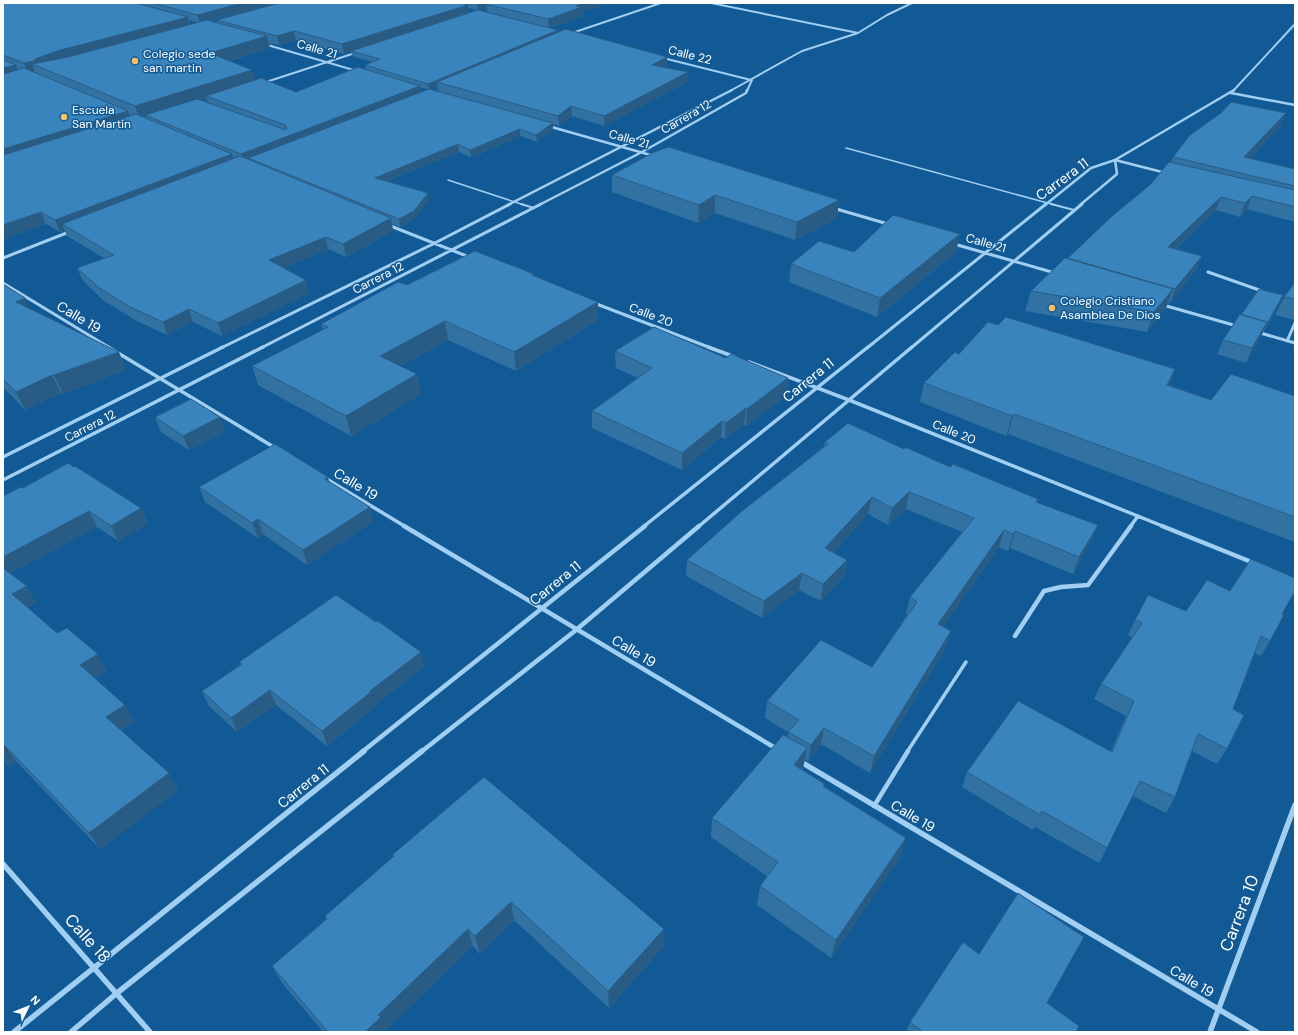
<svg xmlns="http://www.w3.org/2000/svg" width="1298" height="1035" font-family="'DM Sans',sans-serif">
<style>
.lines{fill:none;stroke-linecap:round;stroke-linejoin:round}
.service-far3{stroke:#a1cff3;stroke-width:1.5}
.service-far2{stroke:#a1cff3;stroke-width:2}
.service-far1{stroke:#a1cff3;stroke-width:3.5}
.service{stroke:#a1cff3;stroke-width:4.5}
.minor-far5{stroke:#a1cff3;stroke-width:2}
.minor-far4{stroke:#a1cff3;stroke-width:2.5}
.minor-far3{stroke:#a1cff3;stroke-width:3}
.minor-far2{stroke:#a1cff3;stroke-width:3.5}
.minor-far1{stroke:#a1cff3;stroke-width:4.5}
.minor{stroke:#a1cff3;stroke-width:5.5}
.wall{fill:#3272a3;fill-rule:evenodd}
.shaded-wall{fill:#295c85}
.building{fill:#3a84be;stroke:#295c85}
.poi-dot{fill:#ffc063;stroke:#125a95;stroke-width:1.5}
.labels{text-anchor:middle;stroke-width:3;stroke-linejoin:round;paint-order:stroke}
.far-street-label{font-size:12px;fill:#fff;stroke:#125a95}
.far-poi-label{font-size:12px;fill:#fff;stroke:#125a95;text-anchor:start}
.street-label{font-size:14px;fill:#fff;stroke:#125a95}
.near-street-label{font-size:17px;fill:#fff;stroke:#125a95}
</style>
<rect width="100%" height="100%" fill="#125a95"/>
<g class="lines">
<path class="service-far3" d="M846,148L1055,205
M448,180L524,205"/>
<path class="service-far2" d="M521,204L534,208
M1051,204L1074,210"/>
<path class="service-far1" d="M907,752L966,662"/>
<path class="service" d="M874,806L908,751"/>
<path class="minor-far5" d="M711,3L858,33
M572,33L661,3
M264,44L357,71
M663,58L751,80
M263,83L355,53
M730,91L802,51L858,33L887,15L912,3
M747,91L752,80
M1233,91L1295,24"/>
<path class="minor-far4" d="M1231,93L1295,105
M548,126L654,156
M1115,160L1166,173
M508,205L732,90
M539,205L642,152L746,93L747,90
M1045,205L1091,168L1115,160L1234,90
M1080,205L1117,174L1115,160"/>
<path class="minor-far3" d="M833,208L888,224
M388,225L469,257
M954,244L1055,273
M3,258L69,232
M1208,272L1262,291
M3,283L110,348
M594,303L711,348
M1163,305L1237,326
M1257,332L1295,343
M1287,341L1295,323
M221,348L433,244L510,204
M261,348L541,204
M867,348L1046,204
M911,348L1082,204"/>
<path class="minor-far2" d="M108,347L277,449
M708,347L735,357
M749,362L849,400L1165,527
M3,457L223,347
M325,478L406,527
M3,480L263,347
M643,527L868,347
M698,527L912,347
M1130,527L1138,516"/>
<path class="minor-far1" d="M404,526L777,749
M1162,526L1254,563
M1015,636L1044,591L1061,587L1088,585L1131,526
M362,752L645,526
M421,752L576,630L699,526"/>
<path class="minor" d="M801,762L1257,1032
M3,864L150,1032
M14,1032L364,751
M71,1032L117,993L422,751
M1210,1032L1295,805"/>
</g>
<path class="wall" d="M3,3H276L209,21L218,23L217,20L279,3H609L582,12L583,16L549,28L487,13V8L478,10L558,30V32L667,66L664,67L688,72V82L604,126L572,116L559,126L553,124V130L537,142L520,136L471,158L459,152L387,181L428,193L429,200L415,218L400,227L392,224L393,231L346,257L328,249L284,268L309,293L222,336L193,322L167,335L135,320L103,300L83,281L77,268L104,258L67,236L65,231L60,232L46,224L3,239ZM468,8L478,10L469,13ZM189,20L197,23L190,25ZM296,40L344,54L351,51L352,56L372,62L365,65L366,70L296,92L255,80L229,61L270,48L269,43L279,45ZM437,86L438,91L430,89ZM420,87L423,88L428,89L420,92ZM206,98L208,102L200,100Z
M1281,125L1250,159L1295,169V222L1247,209L1240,217L1216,210L1176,249L1202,256L1196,270L1170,303H1168L1166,308L1147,332L1025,311L1031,291L1150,185L1171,162L1173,157Z
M612,175L839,200L837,218L795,240L715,213L698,223L612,192Z
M854,252H956L877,317L789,282L791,264Z
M534,274V276L598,320L516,371L448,340L400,366L417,374L421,394L351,436L258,385L252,366L323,330L321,324L407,285Z
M3,284L25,298L30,310L126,370L63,394L61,393L25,410L3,387Z
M1295,284V320L1275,315L1284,297Z
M1283,295L1280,302L1246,363L1217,354L1223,340L1241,315Z
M998,325L1175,369L1169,385L1211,400L1295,396V542L1008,434L1006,436L920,402L924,383L959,354Z
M615,351L726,358L788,378L787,395L746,426L744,425L725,439L721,437L682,470L592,428V411L638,378L616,368Z
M155,417H220L225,432L189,450L161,432Z
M825,442L904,449L1037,502L1091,542L1073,574L1010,548L1008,551L999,547L943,627L946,648L870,773L821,744L808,762L805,759L803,768L802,770L824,786L900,858L831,958L757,905L760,886L767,876L711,837L712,818L788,737V732L765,718L767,701L872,667L907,615L906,614L910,597L962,532L906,509L888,525L868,514L833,553L847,560L844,576L821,601L799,590L762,618L686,576L687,560L824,446Z
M329,481L373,522L307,565L263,534L258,538L205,502L199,487Z
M23,488L141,508L148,524L118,541L97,527L10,573L36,602L27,608L57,633L107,671L95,678L134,722L121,730L169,773L178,790L100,849L17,762L10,767L3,759V496Z
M1186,611L1282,614L1270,641L1261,656L1255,653L1233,709L1227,749L1217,764L1192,751L1175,797L1166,813L1133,796L1107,848L1099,863L1035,827L1033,830L962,787L967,772L1111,751L1126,716L1094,699L1101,684L1132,637L1128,635L1135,620Z
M239,662L424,667L375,705V707L327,746L276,705L237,732L209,706L202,691L240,665Z
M392,855L664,946L609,1008L514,920L480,954L473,946L386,1030L387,1032H323L282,983L272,966L326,919L325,916L393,857Z
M910,1022L1076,1032H906Z"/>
<path class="shaded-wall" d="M242,3H276L200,23L197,15Z
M477,3H502L486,4L487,8L478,10Z
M584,3H609L582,12L583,16L549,28L548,19L576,6Z
M468,5L469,13L351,51L344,54L342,44Z
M188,17L190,26L60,61L32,64L35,71L28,73L24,63L57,51Z
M558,30V36L437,82V86L429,90L428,84Z
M294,31L296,40L279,45L277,36Z
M267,36L270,48L214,65L210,53Z
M667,57V66L652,74V65Z
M16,65L20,75L3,79V68Z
M252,70L256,82L206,96V98L148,116L145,115L146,117L140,119L135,106Z
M688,72V82L604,126V116Z
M420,86L421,93L248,158L249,160L243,162L241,154Z
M571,106L572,116L559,126L558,116Z
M128,111L131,121L3,162V149Z
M1286,113L1281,125L1239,170L1244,157Z
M553,123V130L537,142L536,135Z
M520,129V136L471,158L470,150Z
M458,144L459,152L376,185L375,178Z
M232,154L235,165L62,224L65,231L60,232L55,220Z
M428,193L429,200L415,218L400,227L399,219Z
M715,195V213L698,223L699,205Z
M1252,196L1247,209L1240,217L1245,203Z
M1221,197L1216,210L1163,261L1168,247Z
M839,200L837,218L795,240L797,222Z
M41,212L46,224L3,239V225Z
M391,218L393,231L346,257L343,244Z
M960,234L956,252L877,317L880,298Z
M326,237L328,249L272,273L269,260Z
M1202,256L1196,270L1170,303L1175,289Z
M306,280L309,293L222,336L218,323Z
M1173,289L1166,308L1147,332L1154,312Z
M1283,295L1280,302L1264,331L1267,324Z
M25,298L33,315L16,302Z
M598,302V320L516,371L514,352Z
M189,309L193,322L167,335L163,322Z
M445,321L448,340L383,375L380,356Z
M1267,322L1261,336L1246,363L1252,348Z
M119,352L126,370L63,394L54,375Z
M1175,369L1167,389V385Z
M417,374L421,394L351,436L346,416Z
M52,375L61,393L25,410L16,392Z
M788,378L787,395L746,426L747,409Z
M746,408L744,425L725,439L726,423Z
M1014,414L1008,434L1006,436L1012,416Z
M220,417L225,432L189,450L183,436Z
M722,421L721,437L682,470V453Z
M328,477L332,492L325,479Z
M909,492L906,509L888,525L892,508Z
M872,497L868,514L822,565L825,548Z
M370,507L373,522L307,565L303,550Z
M141,508L148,524L118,541L111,526Z
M89,511L97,527L3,577V557Z
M258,519L263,534L258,538L252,523Z
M1098,525L1091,542L1073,574L1079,557Z
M1004,530L999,547L933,641L938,624Z
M1015,531L1010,548L1008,551L1013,534Z
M847,560L844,576L821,601L823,584Z
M802,573L799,590L762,618L764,601Z
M27,586L36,602L22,611L12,594Z
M951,631L946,648L870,773L874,756Z
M421,652L424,667L375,705V707L327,746L322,731L370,691Z
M98,654L107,671L89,682L80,665Z
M270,690L276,705L237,732L231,718Z
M125,705L134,722L115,733L106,717Z
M824,728L821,744L808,762L811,745Z
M5,746L17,762L10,767L3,756V747Z
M807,748L803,768L791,785L794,765Z
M169,773L178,790L100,849L89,833Z
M1042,811L1035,827L1033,830L1040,815Z
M906,838L900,858L831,958L836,940Z
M511,902L514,920L480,954L475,936Z
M468,929L473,946L386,1030L387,1032H365L378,1015Z
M664,929V946L609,1008L608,991Z"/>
<path class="building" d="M3,3H136L188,17L57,51L35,59L34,61L24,63L3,55Z
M154,3H242L197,15Z
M279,3H461L468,5L342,44L294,31L277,36L217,20Z
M489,3H584L576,6L582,7L548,19L486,4Z
M478,10L558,30L428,84L365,65L380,59L351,51Z
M207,20L267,36L210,53L252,70L135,106L32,64L68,57Z
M566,29L667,57L652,65L688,72L604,116L571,106L558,116L437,82Z
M3,60L16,65L3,68Z
M358,67L420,86L241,154L145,115L197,99L286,130L287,128L285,125L206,96L261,78L296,92Z
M24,68L128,111L3,149V74Z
M429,89L553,123L536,135L520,129L470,150L458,144L375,178L428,193L414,211L399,219L248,158Z
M1231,102L1286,113L1244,157L1295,169V186L1173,157L1190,135L1221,113Z
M136,114L232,154L55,220L41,212L3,225V155Z
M669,147L839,200L797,222L715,195L699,205L612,175L654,152Z
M240,156L391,218L343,244L326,237L269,260L306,280L218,323L189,309L163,322L130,307L98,287L77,268L114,255L62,224Z
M1169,162L1295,190V207L1252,196L1245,203L1221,197L1168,247L1202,256L1175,289L1068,258L1112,216L1150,185Z
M893,215L960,234L880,298L791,264L819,241L854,252Z
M475,251L534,274L532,275L598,302L514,352L445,321L380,356L417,374L346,416L252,366L328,327L321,324L398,282L407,285Z
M1065,258L1173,289L1154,312L1031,291Z
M3,284L25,298L16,302L119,352L54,375H52L16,392L3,379Z
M1294,284H1295V299L1284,297Z
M1259,289L1283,295L1267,324H1266L1267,322L1241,315Z
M1240,314L1267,322L1252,348L1223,340Z
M1006,317L1175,369L1167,385L1211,400L1231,374L1295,396V517L1014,414L1012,416L924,383L955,352L959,354L988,322L998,325Z
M654,327L726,358L731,354L788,378L747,409L746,408L726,423L722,421L682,453L592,411L652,368L615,351Z
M191,399L220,417L183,436L155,417Z
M848,423L904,449L905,447L950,467L953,464L1038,499L1036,502L1098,525L1079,557L1015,531L1013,534L1004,530L938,624L951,631L874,756L824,728L811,745L788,732L799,720L767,701L821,640L872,667L917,602L910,597L974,518L909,492L892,508L872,497L825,548L847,560L823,584L802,573L764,601L687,560L742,511L828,444L825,442Z
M275,444L328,477L325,479L370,507L303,550L258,519L252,523L199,487Z
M68,463L74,467L75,466L141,508L111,526L89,511L3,557V496L21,487L23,488Z
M1251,559L1295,578V591L1282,614L1284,615L1270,641L1261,636L1233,709L1244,715L1227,749L1198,734L1175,797L1140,781L1107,848L1042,811L1040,815L967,772L1018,701L1112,752L1134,701L1101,684L1142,623L1135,620L1148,595L1186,611L1207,580L1230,591Z
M3,568L27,586L12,594L57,633L67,628L98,654L80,665L125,705L106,717L169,773L89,833L5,746L3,747Z
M336,595L376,622L378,621L421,652L370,691L371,692L322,731L270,690L231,718L202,691L242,664L239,662Z
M783,735L807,748L794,765L825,784L823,786L906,838L836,940L760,886L778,862L712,818Z
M484,777L664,929L608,991L511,902L475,936L468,929L378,1015L381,1017L365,1032H328L272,966L327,919L325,916L394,856L392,855Z
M1018,893L1084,937L1047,1003L1079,1026L1076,1032H923L910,1022L963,942L979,954Z"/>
<g class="poi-dot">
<circle cx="135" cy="61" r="4"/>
<circle cx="64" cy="117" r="4"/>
<circle cx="1052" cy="308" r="4"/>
</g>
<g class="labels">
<g class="far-street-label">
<text transform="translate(317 49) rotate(16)" y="4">Calle 21</text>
<text transform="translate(690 55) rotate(14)" y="4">Calle 22</text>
<text transform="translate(686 117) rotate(-30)" y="4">Carrera 12</text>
<text transform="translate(629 139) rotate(16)" y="4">Calle 21</text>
<text transform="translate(986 243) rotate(16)" y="4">Calle 21</text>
<text transform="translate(378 278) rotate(-27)" y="4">Carrera 12</text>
<text transform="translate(651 315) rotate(21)" y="4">Calle 20</text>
<text transform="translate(90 426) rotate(-27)" y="4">Carrera 12</text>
<text transform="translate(954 432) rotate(22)" y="4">Calle 20</text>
</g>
<g class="far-poi-label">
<text x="143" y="58">Colegio sede<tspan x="143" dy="14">san martin</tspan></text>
<text x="72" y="114">Escuela<tspan x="72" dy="14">San Martín</tspan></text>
<text x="1060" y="305">Colegio Cristiano<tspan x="1060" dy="14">Asamblea De Dios</tspan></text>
</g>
<g class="street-label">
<text transform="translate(1062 179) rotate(-36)" y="5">Carrera 11</text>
<text transform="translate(79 317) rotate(31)" y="5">Calle 19</text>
<text transform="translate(808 380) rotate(-39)" y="5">Carrera 11</text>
<text transform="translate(356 484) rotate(31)" y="5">Calle 19</text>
<text transform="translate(555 583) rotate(-39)" y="5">Carrera 11</text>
<text transform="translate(634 651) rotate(31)" y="5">Calle 19</text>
<text transform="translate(303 786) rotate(-39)" y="5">Carrera 11</text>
<text transform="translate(913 816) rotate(31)" y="5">Calle 19</text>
<text transform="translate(1192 981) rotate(31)" y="5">Calle 19</text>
</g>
<g class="near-street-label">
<text transform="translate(1239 913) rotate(-69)" y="6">Carrera 10</text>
<text transform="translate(88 938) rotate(48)" y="6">Calle 18</text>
</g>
</g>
<rect width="1298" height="1035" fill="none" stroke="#ffffff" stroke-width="8"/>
<g transform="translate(28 1007) rotate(47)" stroke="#125a95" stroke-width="3" paint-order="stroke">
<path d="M0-3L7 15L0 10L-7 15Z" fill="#ffffff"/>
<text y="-6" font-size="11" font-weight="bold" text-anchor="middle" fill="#ffffff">N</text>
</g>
</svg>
